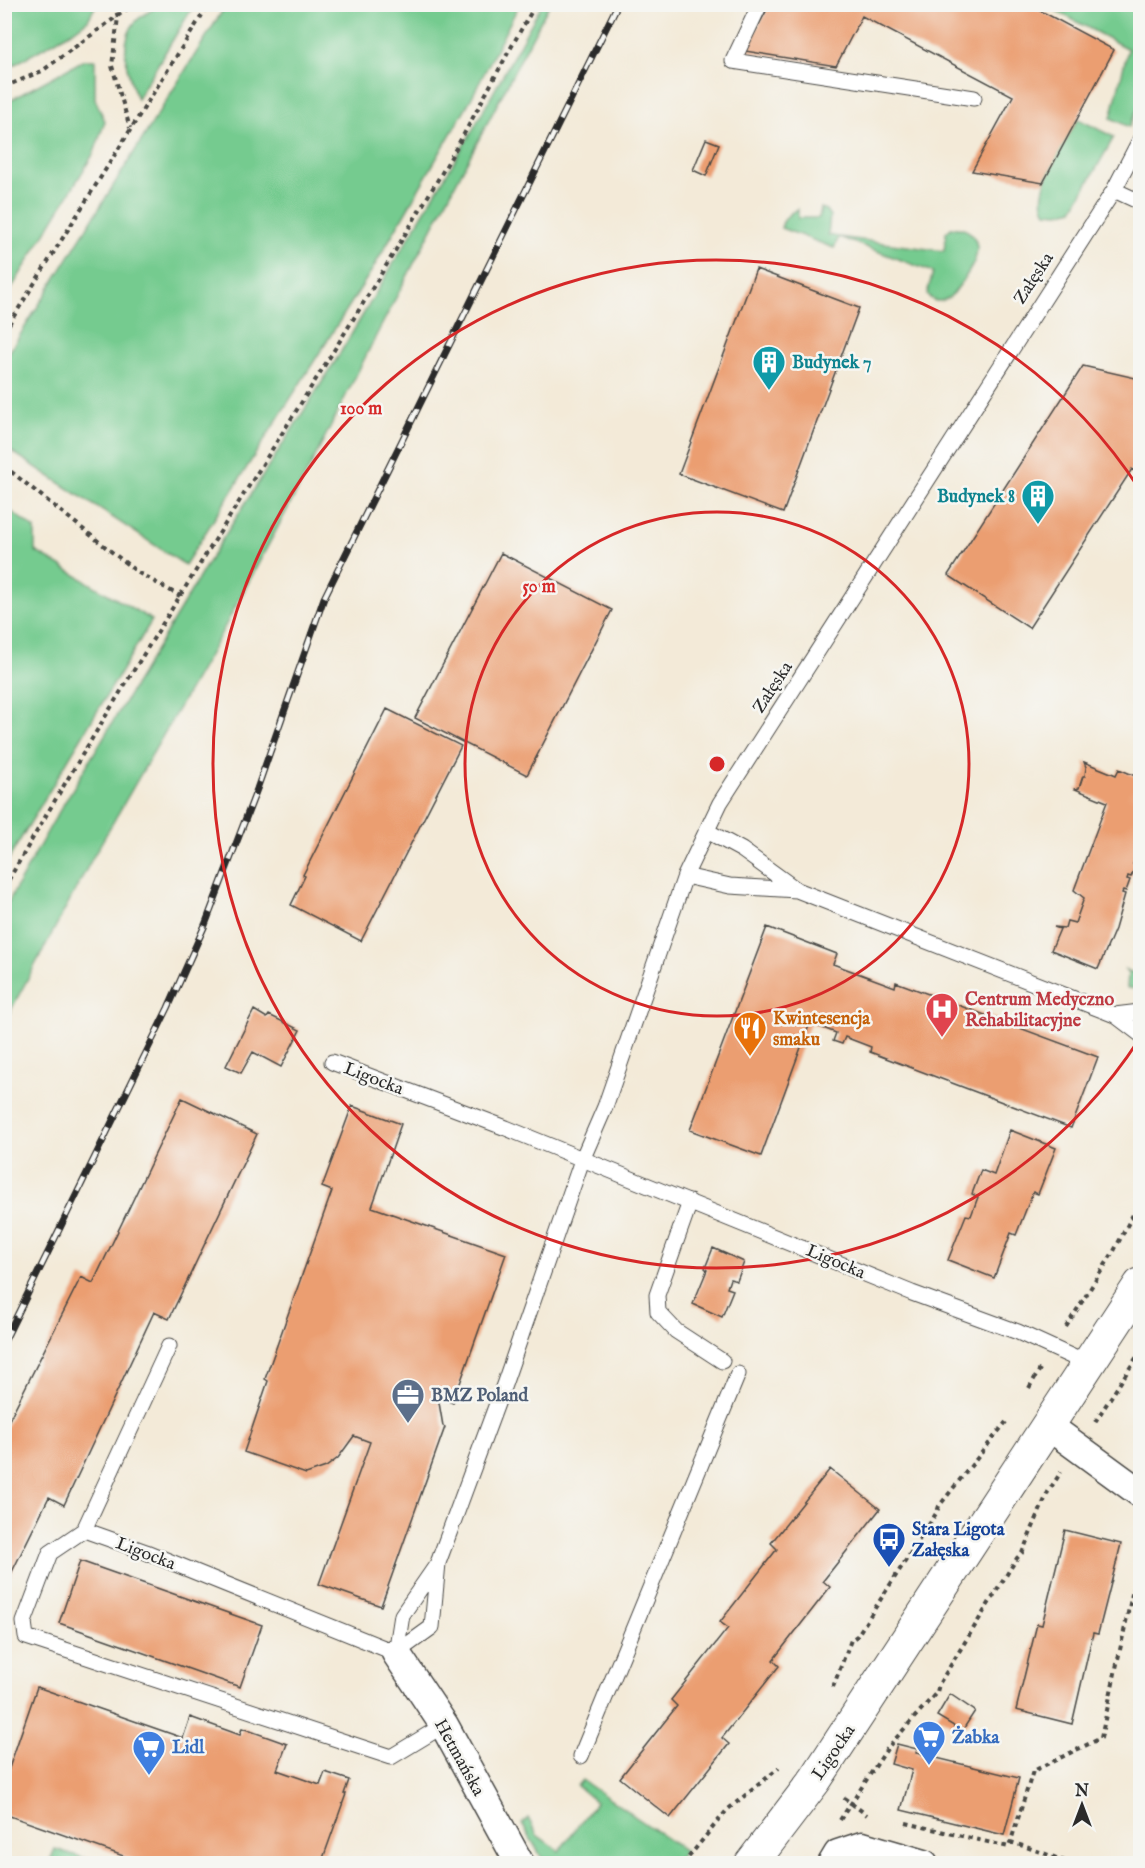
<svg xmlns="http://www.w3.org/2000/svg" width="1145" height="1868" font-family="'IM FELL English',serif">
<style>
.green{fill:#75cb8f;stroke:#507b5d;stroke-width:1.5}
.building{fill:#eb9e71}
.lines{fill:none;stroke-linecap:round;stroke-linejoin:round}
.lane-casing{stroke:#494845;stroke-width:17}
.street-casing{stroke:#494845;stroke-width:31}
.secondary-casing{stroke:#494845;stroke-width:35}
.path{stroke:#494845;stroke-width:4;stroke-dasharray:4.5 4.5;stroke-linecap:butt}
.lane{stroke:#fff;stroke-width:15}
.street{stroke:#fff;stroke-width:28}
.secondary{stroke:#fff;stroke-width:33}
.rail-casing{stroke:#2b2b2b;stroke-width:7}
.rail{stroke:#f6f6f2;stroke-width:4.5;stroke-dasharray:14;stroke-linecap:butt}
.ring{fill:none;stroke:#d62828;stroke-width:3}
.labels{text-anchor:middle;stroke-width:5;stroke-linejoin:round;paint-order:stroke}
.street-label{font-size:18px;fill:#2b2b2b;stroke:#f6f6f2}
.culture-label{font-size:18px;font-weight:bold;fill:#0d838f;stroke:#f6f6f2;text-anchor:start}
.health-label{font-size:18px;font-weight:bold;fill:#be3a42;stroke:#f6f6f2;text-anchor:start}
.food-label{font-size:18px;font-weight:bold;fill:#c56008;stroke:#f6f6f2;text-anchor:start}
.service-label{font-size:18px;font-weight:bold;fill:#4e5e75;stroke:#f6f6f2;text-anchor:start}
.transit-label{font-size:18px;font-weight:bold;fill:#164399;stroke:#f6f6f2;text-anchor:start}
.shop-label{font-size:18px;font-weight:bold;fill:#366cbe;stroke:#f6f6f2;text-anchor:start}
.centre{fill:#d62828;stroke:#f6f6f2;stroke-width:3}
.ring-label{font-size:18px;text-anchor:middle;font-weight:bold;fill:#d62828;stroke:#f6f6f2;stroke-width:5;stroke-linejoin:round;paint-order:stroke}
</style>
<rect width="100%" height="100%" fill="#f6f6f2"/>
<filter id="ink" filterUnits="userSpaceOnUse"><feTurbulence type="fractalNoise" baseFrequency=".0167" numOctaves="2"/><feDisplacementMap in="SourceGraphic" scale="12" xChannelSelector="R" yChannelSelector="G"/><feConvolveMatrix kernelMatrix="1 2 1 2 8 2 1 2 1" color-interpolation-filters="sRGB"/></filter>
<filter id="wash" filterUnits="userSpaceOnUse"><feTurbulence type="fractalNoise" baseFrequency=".008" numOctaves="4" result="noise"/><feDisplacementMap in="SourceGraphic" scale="24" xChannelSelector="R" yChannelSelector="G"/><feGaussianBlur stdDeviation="1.35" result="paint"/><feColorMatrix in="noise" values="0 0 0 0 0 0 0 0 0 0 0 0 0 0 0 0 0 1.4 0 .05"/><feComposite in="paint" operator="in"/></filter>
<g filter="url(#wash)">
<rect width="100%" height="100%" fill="#f3ead8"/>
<path class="green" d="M5,4H96V5L88,20L73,31L5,70Z
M160,4L194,5L137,99C128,76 117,43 136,21C142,15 153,10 160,4Z
M542,4L549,5L376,336L311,465L215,645L92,859L5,1021V908L51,825L215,551L336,360L471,133Z
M226,5H519L471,99L372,270L185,565L5,447V359Z
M1050,5H1140V103L1129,127L1111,118L1128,49L1058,12Z
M84,60H95V99L105,121L94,153L5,299V103Z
M1078,119L1114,137L1073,209L1059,213L1046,212C1031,191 1067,139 1078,119Z
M821,208L826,210L830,216L828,235L839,237L834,248L781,228C783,218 789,213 798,209V218H819Z
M951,228C960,227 968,229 973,236C986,255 964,278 954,293C945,302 934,305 927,294L933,272L839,237L944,251L946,233Z
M5,507L35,529V551L152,620L5,865Z
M1125,970L1140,975V989L1127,988L1128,974Z
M582,1780L685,1851L675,1863H545L522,1824L528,1818L537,1835L559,1851L596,1802L577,1786Z
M55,1849L100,1863H49Z"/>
<g id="blocks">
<path class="building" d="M770,4H1028L1114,50L1043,183L972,171L1013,96L862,16L836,66L745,51Z
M706,139L719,144L706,176L693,170Z
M756,269L859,308L783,513L679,474Z
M1083,366L1140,379V474L1132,469L1029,628L948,575Z
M501,553L612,610L527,775L415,718Z
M387,709L461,746L361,941L291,905L305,876L303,875Z
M1084,762L1116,775L1119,769L1140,778V849L1138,850L1140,853L1137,863L1134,862L1133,864L1136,865L1131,877L1128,876L1127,879L1130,880L1126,891L1123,890L1122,893L1125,894L1115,929L1098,969L1051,950L1060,929L1054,927L1065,928L1067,921L1075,923L1084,898L1074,890L1107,802L1075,789L1079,788L1083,776H1085L1086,767Z
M767,927L837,954L833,964L895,987L896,982L1098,1057L1071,1128L870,1052L871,1047L845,1037L842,1044L833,1041L836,1033L810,1023L761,1156L690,1130Z
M254,1010L267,1018L269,1015L300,1030L281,1067L253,1052L241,1073L226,1066Z
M182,1098L257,1134L169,1319L154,1312L64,1505L49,1497L4,1588V1430L81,1277L93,1283Z
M352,1106L401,1124L372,1207L506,1254L453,1403L438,1397L443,1426L445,1427L381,1606L319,1584L370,1442L354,1436L338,1458L326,1467L306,1474L244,1452L268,1381L265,1379L332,1191L322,1187Z
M1010,1130L1056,1148L1038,1194L1033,1192L1016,1235L1011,1233L994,1278L948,1260L966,1215L971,1216L978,1197L972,1194L981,1170L994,1175Z
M713,1248L744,1262L737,1281L730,1279L727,1288L733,1290L722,1317L693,1304L707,1270L705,1268Z
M830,1469L880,1509L823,1581L830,1587L773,1660L779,1666L722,1738L729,1744L670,1818L620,1778L677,1706L671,1700L728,1628L720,1622L777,1549L771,1543Z
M1065,1530L1121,1544L1098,1634L1093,1633L1072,1724L1016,1710L1037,1624L1042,1625Z
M80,1561L262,1625L240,1687L59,1623Z
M37,1687L183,1738L190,1717L240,1735L242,1728L287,1744L277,1770L320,1785L325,1772L349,1780L344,1794H346L321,1864H146L4,1814V1770L8,1771Z
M950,1694L975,1711L962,1731L937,1716Z
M897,1744L917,1749L916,1753L1019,1778L1004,1835L901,1810L912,1770L891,1764Z"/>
</g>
</g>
<g filter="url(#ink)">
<use href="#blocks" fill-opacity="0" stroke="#494845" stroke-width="1.5"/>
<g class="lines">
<defs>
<path id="lane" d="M760,4L733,61L974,98
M1114,190L1140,202
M707,831L742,850L797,890
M685,876L730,886L797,890L1115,1015
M1140,1012L1115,1015L1140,1034
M332,1062L506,1128L912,1293L1018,1332L1088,1364
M690,1202L657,1295L658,1312L676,1331L722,1361
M169,1346L84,1530L146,1552L396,1653L432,1627L438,1563L505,1382L582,1160L605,1107L685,876L720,803L1114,190L1140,140
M84,1530L50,1553L24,1622L26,1637L391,1757L444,1725
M396,1653L402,1615L438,1563
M581,1756L738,1374"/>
<path id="street" d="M1047,1425L1140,1493
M396,1653L444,1725L520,1864
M832,1864L838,1854L862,1846L924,1864"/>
<path id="secondary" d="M751,1864L815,1780L1140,1285"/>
</defs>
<use href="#lane" class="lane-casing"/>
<use href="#street" class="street-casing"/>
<use href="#secondary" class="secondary-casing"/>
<path class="path" d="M114,4L118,17L112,66L130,128
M4,87L42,71L134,4
M4,332L209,4
M4,466L137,572L180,596
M4,888C142,646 298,416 440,176C473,120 502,61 536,4
M1066,1327L1114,1251L1140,1201
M1029,1388L1040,1369
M1095,1422L1140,1352
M833,1687L851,1640L857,1636L937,1512L939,1506L1006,1422
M844,1798L867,1815
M840,1820L889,1746L937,1692L939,1684L1017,1558L1022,1553L1048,1492L1061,1472
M906,1823L1009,1847L1033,1771L1101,1738L1140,1557
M1010,1842C1032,1848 1052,1857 1074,1864
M683,1864L727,1810L779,1768"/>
<use href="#lane" class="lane"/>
<use href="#street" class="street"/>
<use href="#secondary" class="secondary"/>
<defs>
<path id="rail" d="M4,1342L168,1008L205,925L257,789L324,598L618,4"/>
</defs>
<use href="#rail" class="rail-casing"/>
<use href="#rail" class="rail"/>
</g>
</g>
<g class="ring">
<circle cx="717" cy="764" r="252"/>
<path d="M1140 1038A504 504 0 1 1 1140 490"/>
</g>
<defs>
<symbol id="building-pin" viewBox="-11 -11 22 30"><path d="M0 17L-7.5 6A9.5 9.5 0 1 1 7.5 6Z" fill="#0f9aa8" stroke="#f6f6f2"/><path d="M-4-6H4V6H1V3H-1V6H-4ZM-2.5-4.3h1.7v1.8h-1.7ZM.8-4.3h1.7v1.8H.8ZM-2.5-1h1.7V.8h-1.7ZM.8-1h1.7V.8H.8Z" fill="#fff"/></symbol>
<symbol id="hospital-pin" viewBox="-11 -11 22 30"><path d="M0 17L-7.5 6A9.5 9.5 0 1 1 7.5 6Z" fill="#e0444e" stroke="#f6f6f2"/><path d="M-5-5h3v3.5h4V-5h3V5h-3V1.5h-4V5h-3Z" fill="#fff"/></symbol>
<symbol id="restaurant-pin" viewBox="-11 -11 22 30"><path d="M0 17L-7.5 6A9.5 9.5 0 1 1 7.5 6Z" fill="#e8710a" stroke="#f6f6f2"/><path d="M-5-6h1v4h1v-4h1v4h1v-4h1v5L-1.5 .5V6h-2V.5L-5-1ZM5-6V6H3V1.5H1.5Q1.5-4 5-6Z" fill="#fff"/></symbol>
<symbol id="office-pin" viewBox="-11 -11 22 30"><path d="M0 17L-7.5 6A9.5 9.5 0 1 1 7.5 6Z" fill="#5c6f8a" stroke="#f6f6f2"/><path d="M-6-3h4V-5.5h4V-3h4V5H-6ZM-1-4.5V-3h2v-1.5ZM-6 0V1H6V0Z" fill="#fff"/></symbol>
<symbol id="bus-pin" viewBox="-11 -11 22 30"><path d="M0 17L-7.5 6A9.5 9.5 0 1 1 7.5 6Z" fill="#1a4fb4" stroke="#f6f6f2"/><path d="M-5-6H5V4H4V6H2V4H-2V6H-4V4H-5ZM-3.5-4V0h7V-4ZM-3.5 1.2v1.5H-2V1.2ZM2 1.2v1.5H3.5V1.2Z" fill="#fff"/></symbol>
<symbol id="supermarket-pin" viewBox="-11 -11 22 30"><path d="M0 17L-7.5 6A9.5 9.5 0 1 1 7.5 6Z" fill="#3f7fe0" stroke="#f6f6f2"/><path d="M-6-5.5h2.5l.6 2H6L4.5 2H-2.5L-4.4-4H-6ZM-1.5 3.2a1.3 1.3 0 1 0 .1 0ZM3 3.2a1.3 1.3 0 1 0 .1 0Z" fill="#fff"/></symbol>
</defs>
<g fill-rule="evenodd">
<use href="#building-pin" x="750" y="343" width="38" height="52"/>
<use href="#building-pin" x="1019" y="477" width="38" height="52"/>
<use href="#hospital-pin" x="923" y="990" width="38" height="52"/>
<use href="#restaurant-pin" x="731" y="1009" width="38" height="52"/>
<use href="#office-pin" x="389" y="1376" width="38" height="52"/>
<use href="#bus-pin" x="870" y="1520" width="38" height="52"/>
<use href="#supermarket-pin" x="910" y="1718" width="38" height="52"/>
<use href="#supermarket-pin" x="130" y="1728" width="38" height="52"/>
</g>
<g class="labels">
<g class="street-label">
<text transform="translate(1033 278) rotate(-57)" y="6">Załęska</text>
<text transform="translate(772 687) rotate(-57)" y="6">Załęska</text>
<text transform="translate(374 1078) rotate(21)" y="6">Ligocka</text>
<text transform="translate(836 1261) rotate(23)" y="6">Ligocka</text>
<text transform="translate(146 1553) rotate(21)" y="6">Ligocka</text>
<text transform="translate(833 1752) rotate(-56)" y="6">Ligocka</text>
<text transform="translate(460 1757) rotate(61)" y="6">Hetmańska</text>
</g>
<g class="culture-label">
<text x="792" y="368">Budynek 7</text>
<text x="1015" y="502" text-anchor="end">Budynek 8</text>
</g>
<g class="health-label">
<text x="965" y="1005">Centrum Medyczno<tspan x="965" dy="21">Rehabilitacyjne</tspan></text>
</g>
<g class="food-label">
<text x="773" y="1024">Kwintesencja<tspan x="773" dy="21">smaku</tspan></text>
</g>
<g class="service-label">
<text x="431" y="1401">BMZ Poland</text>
</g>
<g class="transit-label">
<text x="912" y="1535">Stara Ligota<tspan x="912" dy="21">Załęska</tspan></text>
</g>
<g class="shop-label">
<text x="952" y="1743">Żabka</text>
<text x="172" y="1753">Lidl</text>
</g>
</g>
<circle cx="717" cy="764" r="9" class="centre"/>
<g class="ring-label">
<text x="361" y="414">100 m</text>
<text x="539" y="592">50 m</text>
</g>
<rect width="1145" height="1868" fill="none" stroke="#f6f6f2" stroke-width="24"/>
<g transform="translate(1082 1805)" stroke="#f6f6f2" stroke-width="4.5" paint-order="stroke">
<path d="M0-4.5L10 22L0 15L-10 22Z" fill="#2b2b2b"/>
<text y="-9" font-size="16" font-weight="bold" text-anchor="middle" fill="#2b2b2b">N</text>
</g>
</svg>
